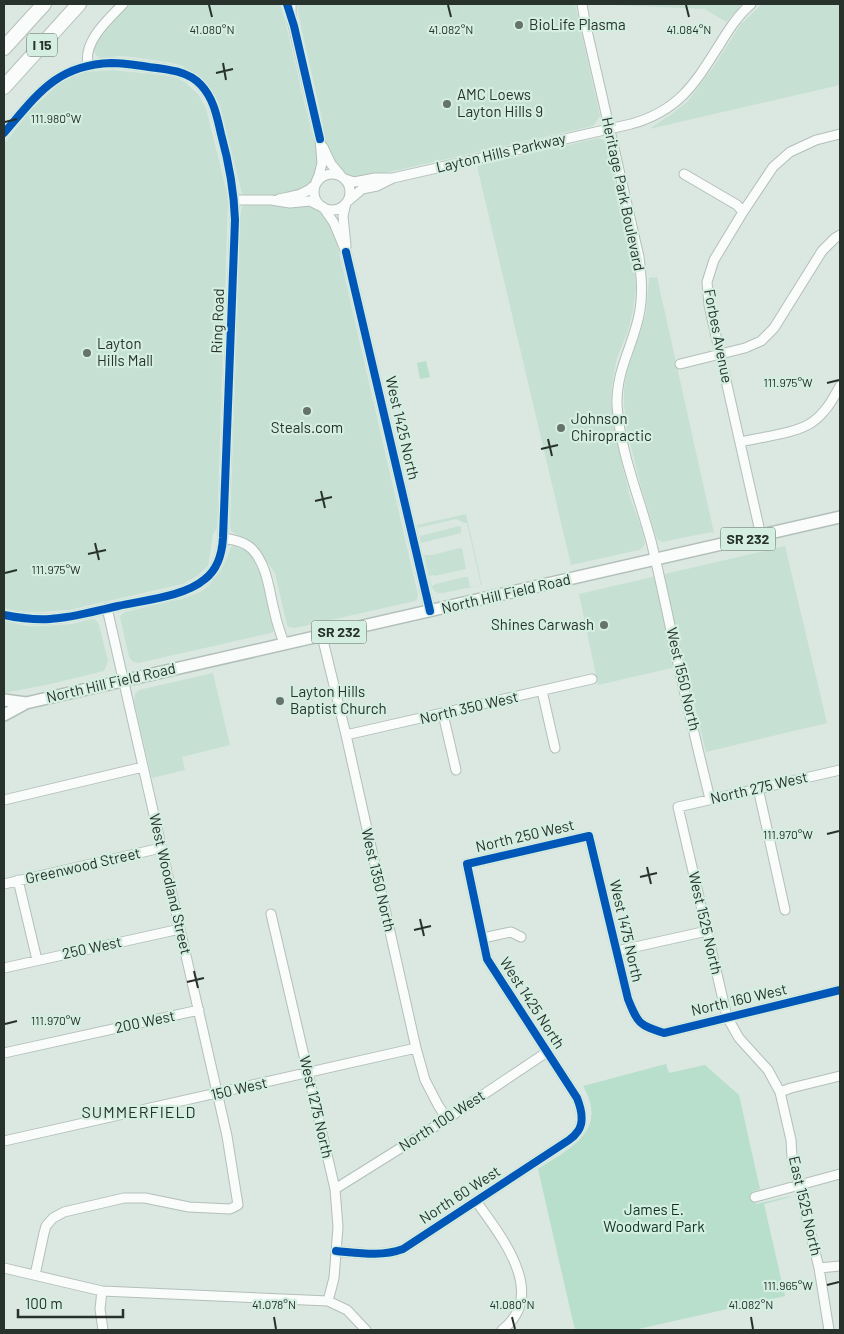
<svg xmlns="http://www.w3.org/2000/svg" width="844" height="1334" font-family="Barlow,sans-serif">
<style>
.built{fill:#c7e0d4;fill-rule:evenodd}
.green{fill:#b8decc}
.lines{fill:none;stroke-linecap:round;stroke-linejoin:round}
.minor-casing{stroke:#b4bfb9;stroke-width:11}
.major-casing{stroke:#b4bfb9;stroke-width:14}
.highway-casing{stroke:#b4bfb9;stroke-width:16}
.minor{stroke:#f9fcfa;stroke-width:9}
.major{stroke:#f9fcfa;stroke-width:11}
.highway{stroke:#f9fcfa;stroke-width:14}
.cycleway-casing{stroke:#d4eee1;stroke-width:11}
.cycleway{stroke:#0057b8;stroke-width:8}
.ticks{fill:none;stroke:#28322d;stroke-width:2}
.poi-dot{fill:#66726c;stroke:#d4eee1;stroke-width:2}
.labels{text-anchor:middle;stroke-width:4.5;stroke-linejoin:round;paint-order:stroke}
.shield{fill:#d4eee1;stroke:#5c6a63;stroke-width:1}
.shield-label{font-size:14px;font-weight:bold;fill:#28322d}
.poi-label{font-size:15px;fill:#28322d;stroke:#d4eee1;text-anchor:start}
.street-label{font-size:15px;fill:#28322d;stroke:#d4eee1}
.park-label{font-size:15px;fill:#0c3324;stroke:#d4eee1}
.neighbourhood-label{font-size:16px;letter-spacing:1px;fill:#28322d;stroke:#d4eee1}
.ticks-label{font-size:12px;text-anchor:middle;fill:#28322d;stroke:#d4eee1;stroke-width:4.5;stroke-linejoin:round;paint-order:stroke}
</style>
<rect width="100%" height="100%" fill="#dae8e1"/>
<path class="built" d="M129,4H280L285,20L307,114L318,153L317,173L309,187L291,195L272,196L242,194L220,105L215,95L202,79L182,66L172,63L132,57L118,56L101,58L97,56L94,51L95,45L101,35Z
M297,4H575L600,116L593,126L358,179L347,176L338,168L328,152L325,143L322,119L301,27Z
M589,4H743L726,22L705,9Z
M762,4H840V85L649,129L673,113L687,102L714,66L741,24Z
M112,70L163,75L177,78L185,82L198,94L206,108L219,160L226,190L228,203L217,528L213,534L208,566L197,576L183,584L69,610L37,612L17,611L4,608V144L31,110L49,93L59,84L72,77L86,72Z
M598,138L604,140L607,145L635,272L636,288L633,311L628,331L617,358L612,384L611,401L613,424L617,443L630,497L641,527L645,544L643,547L639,550L571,565L477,166Z
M305,204L318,207L330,222L337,239L338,248L418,595L417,599L415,601L295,628L289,627L287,625L275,573L256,547L247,540L232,532L230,528L241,209L242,207L247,205L294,206Z
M657,277L714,533L711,532L662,542L657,539L641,487L627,431L624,404V389L627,371L641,331L646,313L649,278Z
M466,514L482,585L443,593H438L434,591L431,586L417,525ZM456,519L464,523H467L481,585L470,587L468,577H465L436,584L432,586L429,576L434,575V576L466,569L462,549L460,548L432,555H424L421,543L461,533V527L459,526L420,536L417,528Z
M232,546L243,548L248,551L253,557L261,572L274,628L273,632L271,633L138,663L132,661L129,657L120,617L121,615L125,612L181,599L200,592L208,586L220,572L227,558L230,549Z
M785,546L827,723L706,752L685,665L598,685L579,594Z
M91,619L96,620L99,625L108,661L106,667L104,671L46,685L4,693V621L27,626H45L72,624Z
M213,673L230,745L182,757L185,770L152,778L134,701L135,694L139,690Z"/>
<path class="green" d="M426,361L430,377L420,379L417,363Z
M666,1064L669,1073L705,1065L739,1095L760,1189L752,1192L756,1204L791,1196L790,1197L764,1204L785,1296L634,1330H576L574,1326L538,1169C570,1148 609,1131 583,1086Z"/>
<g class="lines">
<defs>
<path id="minor" d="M291,4V16L320,139L322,163L319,175L316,182
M582,4L585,22L639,257C641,274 643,292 640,310C635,343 616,368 617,405C620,452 639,496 651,541C661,581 669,622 678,663C688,708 699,754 710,799
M88,65C83,41 108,20 123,4
M4,133C37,95 56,65 111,63C123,63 136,65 149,67C167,69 188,71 201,85C214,99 217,117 221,134C229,163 234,191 235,220L223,538C222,554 218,569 205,579C184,597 144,600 118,606C95,611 73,618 50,619C34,620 19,618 4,615
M323,147L331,164L341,176
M314 192a18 18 0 1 1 36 0a18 18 0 1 1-36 0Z
M684,174L737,205L743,212
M345,179L354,182L375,178H390
M279,199C293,196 305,195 315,185
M235,200H271L290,203L310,201L320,206
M348,201L362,189L377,186L393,178L631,124C678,111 694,85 718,47C728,31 737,16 751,4
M346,203L343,216L346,246
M323,207L334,223L346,252L430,611
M680,364L745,348L761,341L774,328L822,251L835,238L840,235
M740,442C761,437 794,434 811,423C825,414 833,399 840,386
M761,536L709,305L707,282L714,260L743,212L773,167L790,152L816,140L840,134
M223,538C233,540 244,541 252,549C268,566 269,592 275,614C277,624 281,634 284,644
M322,636L346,735L416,1048L425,1080L438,1105L447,1119
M542,691L555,748
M443,714L456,770
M346,735L592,679
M758,788L785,910
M4,800L143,767
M18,880L37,960
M4,884L161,848
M271,914L335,1189L338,1227L334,1278L328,1301
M483,938L511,932L521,937
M617,951L707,931
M4,968L180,929
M4,1053L199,1010
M780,1092L791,1088L840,1076
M4,1141L416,1048
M335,1189L447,1119L547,1052
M755,1197L840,1174
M476,1201C500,1235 549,1294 502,1330
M336,1251C359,1253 381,1257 403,1249L569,1140C572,1138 576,1134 578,1131C585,1121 581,1108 577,1098L487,959L467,864L589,836L628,999C638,1024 639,1025 664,1033L840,990
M4,1268L102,1291L328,1301L347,1310L366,1330
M819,1268L840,1266
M35,1275L44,1233L46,1226L53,1218L64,1212L124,1198H145L189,1207L230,1209L238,1205L227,1136L107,608
M102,1291L100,1309L103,1330
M829,1330L819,1268L799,1186L792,1157L791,1140L780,1092L768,1070L739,1038L727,1017L678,807L840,770"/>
<path id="major" d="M4,700L26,703
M4,715L26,703L840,517"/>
<path id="highway" d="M4,48L44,4
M4,87L79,4"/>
</defs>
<use href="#minor" class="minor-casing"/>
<use href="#major" class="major-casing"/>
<use href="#highway" class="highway-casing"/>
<use href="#minor" class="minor"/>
<use href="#major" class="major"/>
<use href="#highway" class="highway"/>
<defs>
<path id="cycleway" d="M287,4L294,26L320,139
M4,133C37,95 56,65 111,63C123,63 136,65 149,67C167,69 188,71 201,85C214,99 217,117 221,134C229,163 234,191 235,220L223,538C222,554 218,569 205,579C184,597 144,600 118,606C95,611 73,618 50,619C34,620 19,618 4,615
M346,252L430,611
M336,1251C359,1253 381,1257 403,1249L569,1140C572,1138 576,1134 578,1131C585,1121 581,1108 577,1098L487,959L467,864L589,836L628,999C638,1024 639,1025 664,1033L840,990"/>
</defs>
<use href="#cycleway" class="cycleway-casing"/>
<use href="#cycleway" class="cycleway"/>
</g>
<path class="ticks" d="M209,5L212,17M448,5L451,17M686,5L689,17M223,63L226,80M216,73L233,69M5,122L17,119M827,383L839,380M548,439L552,456M541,449L558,445M321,491L325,508M315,501L332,497M95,543L99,560M88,554L106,550M5,573L17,570M827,834L839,831M647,867L651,884M640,877L657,873M420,919L424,936M414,930L431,926M194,971L198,988M187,982L204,978M5,1024L17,1021M827,1285L839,1282M274,1317L276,1329M512,1317L515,1329M751,1317L753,1329"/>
<g class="poi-dot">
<circle cx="519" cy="25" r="5"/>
<circle cx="447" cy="104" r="5"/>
<circle cx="87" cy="353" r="5"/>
<circle cx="307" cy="411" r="5"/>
<circle cx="561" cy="428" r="5"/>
<circle cx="604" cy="625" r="5"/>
<circle cx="280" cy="701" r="5"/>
</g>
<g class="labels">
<g class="shield">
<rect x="27" y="33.5" width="30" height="23" rx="4"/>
<rect x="720.5" y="527.5" width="55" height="23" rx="4"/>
<rect x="311.5" y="620.5" width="55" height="23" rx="4"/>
</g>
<g class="shield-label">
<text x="42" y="50">I 15</text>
<text x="748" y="544">SR 232</text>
<text x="339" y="637">SR 232</text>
</g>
<g class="poi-label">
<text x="529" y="30">BioLife Plasma</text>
<text x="457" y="100">AMC Loews<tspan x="457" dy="17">Layton Hills 9</tspan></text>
<text x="97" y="349">Layton<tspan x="97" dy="17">Hills Mall</tspan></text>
<text x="571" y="424">Johnson<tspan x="571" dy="17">Chiropractic</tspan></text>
<text x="307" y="433" text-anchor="middle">Steals.com</text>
<text x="594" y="630" text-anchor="end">Shines Carwash</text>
<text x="290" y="697">Layton Hills<tspan x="290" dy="17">Baptist Church</tspan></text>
</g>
<g class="street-label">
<text transform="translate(501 153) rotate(-13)" y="5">Layton Hills Parkway</text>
<text transform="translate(623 194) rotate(78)" y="5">Heritage Park Boulevard</text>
<text transform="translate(218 321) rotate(-88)" y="5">Ring Road</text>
<text transform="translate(718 336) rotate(79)" y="5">Forbes Avenue</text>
<text transform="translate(402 428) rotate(77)" y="5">West 1425 North</text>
<text transform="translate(506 594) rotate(-13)" y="5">North Hill Field Road</text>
<text transform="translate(683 679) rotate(77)" y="5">West 1550 North</text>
<text transform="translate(111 683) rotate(-13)" y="5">North Hill Field Road</text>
<text transform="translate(469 708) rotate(-13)" y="5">North 350 West</text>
<text transform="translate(759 788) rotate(-13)" y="5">North 275 West</text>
<text transform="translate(525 836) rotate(-13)" y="5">North 250 West</text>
<text transform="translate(83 866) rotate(-13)" y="5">Greenwood Street</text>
<text transform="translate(378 880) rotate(77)" y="5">West 1350 North</text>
<text transform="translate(170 884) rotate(77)" y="5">West Woodland Street</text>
<text transform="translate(705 923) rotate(77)" y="5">West 1525 North</text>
<text transform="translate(626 931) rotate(77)" y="5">West 1475 North</text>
<text transform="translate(92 948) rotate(-12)" y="5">250 West</text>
<text transform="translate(739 1000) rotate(-13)" y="5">North 160 West</text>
<text transform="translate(532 1003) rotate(57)" y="5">West 1425 North</text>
<text transform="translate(145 1022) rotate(-12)" y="5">200 West</text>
<text transform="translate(239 1089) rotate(-13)" y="5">150 West</text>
<text transform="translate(316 1107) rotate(77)" y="5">West 1275 North</text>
<text transform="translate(442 1121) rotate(-33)" y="5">North 100 West</text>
<text transform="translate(460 1195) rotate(-33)" y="5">North 60 West</text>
<text transform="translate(805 1206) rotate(77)" y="5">East 1525 North</text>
</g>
<g class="park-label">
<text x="654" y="1215">James E.<tspan x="654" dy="17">Woodward Park</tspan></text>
</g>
<g class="neighbourhood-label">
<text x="139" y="1118">SUMMERFIELD</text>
</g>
</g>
<g class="ticks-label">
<text x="212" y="34">41.080°N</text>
<text x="451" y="34">41.082°N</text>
<text x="689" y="34">41.084°N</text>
<text x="56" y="123">111.980°W</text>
<text x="788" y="387">111.975°W</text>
<text x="56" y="574">111.975°W</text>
<text x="788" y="839">111.970°W</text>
<text x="56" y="1025">111.970°W</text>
<text x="788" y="1290">111.965°W</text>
<text x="274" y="1309">41.078°N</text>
<text x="512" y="1309">41.080°N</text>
<text x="751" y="1309">41.082°N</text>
</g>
<rect width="844" height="1334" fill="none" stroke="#28322d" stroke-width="10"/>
<path d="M18 1309v8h105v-8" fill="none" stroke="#28322d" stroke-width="2.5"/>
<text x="25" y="1309" font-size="15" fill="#28322d" stroke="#d4eee1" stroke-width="4" paint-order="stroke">100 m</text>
</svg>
